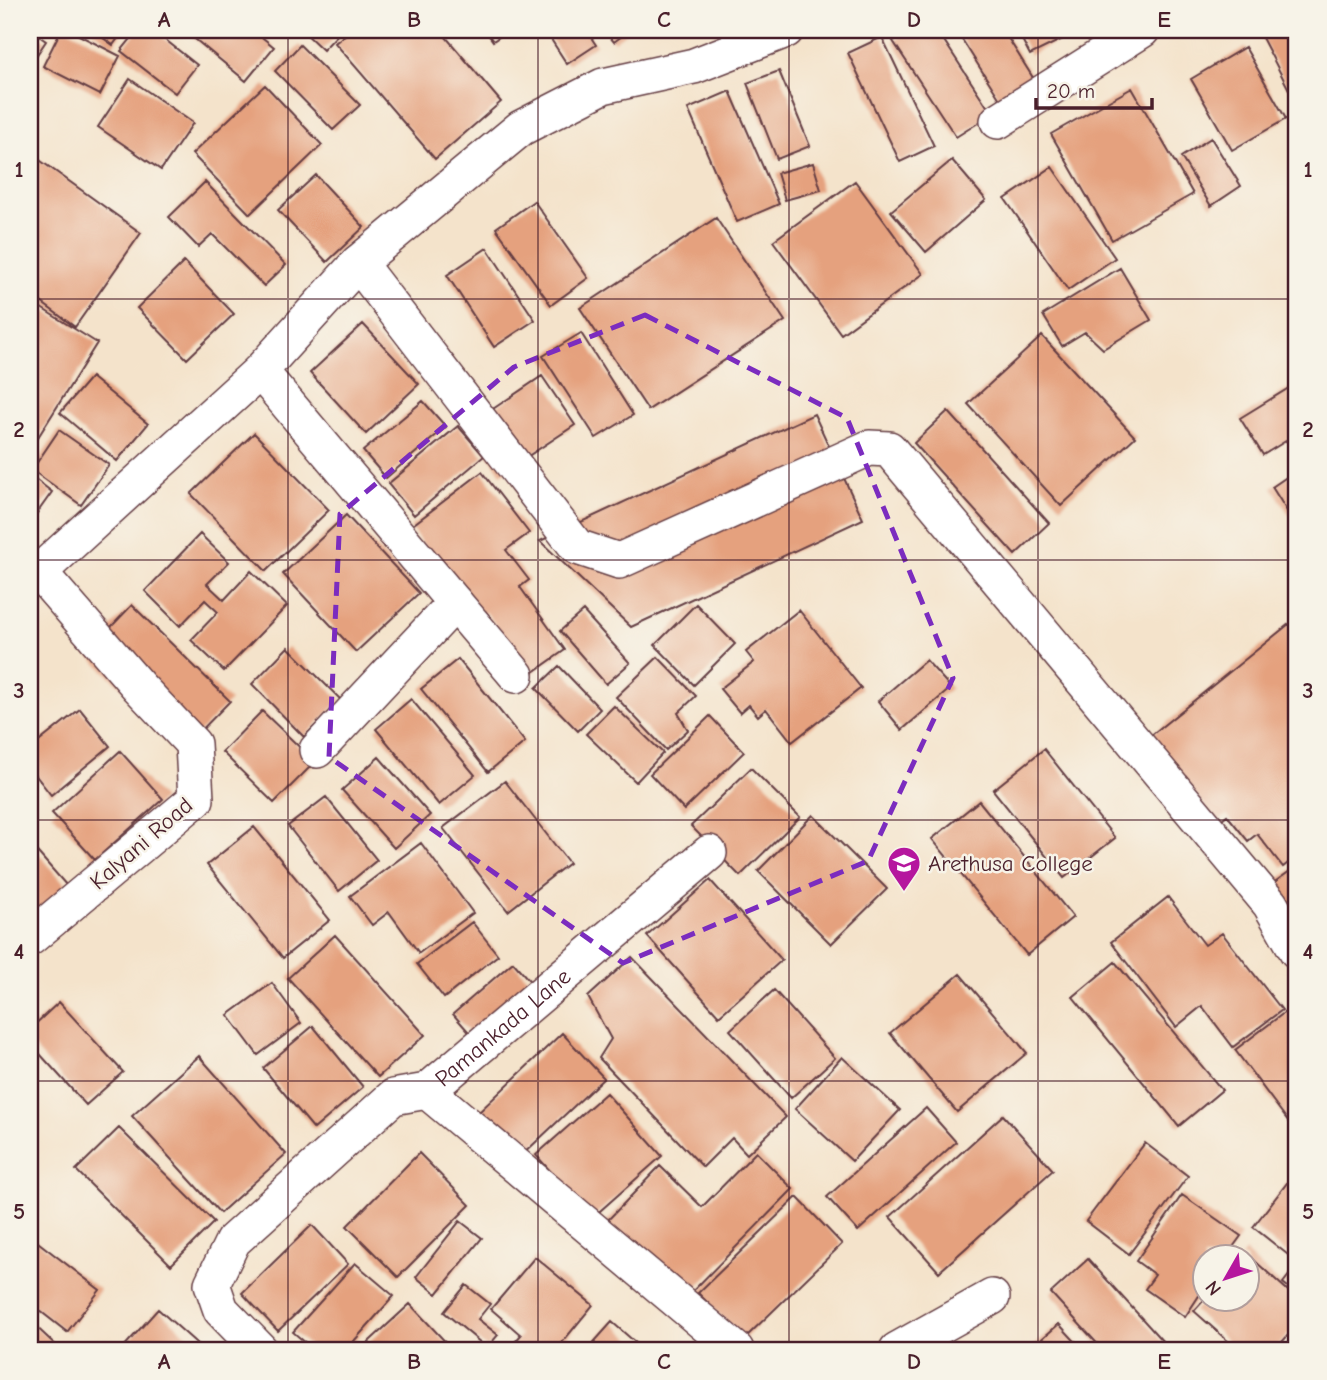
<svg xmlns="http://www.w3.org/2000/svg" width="1327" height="1380" font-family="'Comic Neue',sans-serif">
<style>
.building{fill:#e5a17e}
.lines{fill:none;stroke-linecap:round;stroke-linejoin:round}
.street-casing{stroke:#643c43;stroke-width:38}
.street{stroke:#fff;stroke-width:35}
.marked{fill:none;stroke:#7b2cbf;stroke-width:5;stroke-dasharray:14 9;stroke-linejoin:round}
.grid{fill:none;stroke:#4a1f2b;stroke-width:2;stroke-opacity:0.55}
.labels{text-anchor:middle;stroke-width:5;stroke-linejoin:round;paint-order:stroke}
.street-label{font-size:23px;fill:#4a1f2b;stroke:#f7f3e8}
.poi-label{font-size:23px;fill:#4a1f2b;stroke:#f7f3e8;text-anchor:start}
.neatline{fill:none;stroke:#4a1f2b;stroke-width:2.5}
.grid-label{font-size:23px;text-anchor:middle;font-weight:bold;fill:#4a1f2b}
</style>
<rect width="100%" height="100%" fill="#f7f3e8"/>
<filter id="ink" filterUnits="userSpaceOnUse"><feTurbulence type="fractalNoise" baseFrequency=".0143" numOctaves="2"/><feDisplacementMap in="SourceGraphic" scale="14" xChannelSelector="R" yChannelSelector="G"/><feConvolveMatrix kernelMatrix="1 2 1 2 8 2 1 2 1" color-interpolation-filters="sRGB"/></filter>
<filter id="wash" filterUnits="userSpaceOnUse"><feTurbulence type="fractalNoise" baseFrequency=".00686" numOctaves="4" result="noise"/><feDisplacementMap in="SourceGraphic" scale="28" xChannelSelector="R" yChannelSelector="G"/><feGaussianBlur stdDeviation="1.57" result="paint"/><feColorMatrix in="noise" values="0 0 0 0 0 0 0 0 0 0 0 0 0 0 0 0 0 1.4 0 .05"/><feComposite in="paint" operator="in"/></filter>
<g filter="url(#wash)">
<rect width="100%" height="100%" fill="#f4e3cb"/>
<g id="blocks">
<path class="building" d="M30,30L46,41L30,65Z
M61,30H69L120,56L100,95L43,66Z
M92,30H124L113,45Z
M138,30H153L197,65L175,93L121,51Z
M184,30H253L274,47L246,81Z
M302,30H342L323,50Z
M351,30H440L501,102L435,159L335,43Z
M485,30H509L493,41Z
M545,30H586L596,45L567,64Z
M604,30H630L614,42Z
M911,30H937L992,114L956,137L893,41Z
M956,30H1003L1035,81L1001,101Z
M1017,30H1081L1030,55Z
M1258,30H1297V105Z
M882,37L934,146L900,162L848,53Z
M300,45L360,105L333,130L275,71Z
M1245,47L1286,119L1232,150L1191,79Z
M779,71L810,146L777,159L747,83Z
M130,79L193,123L161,170L98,127Z
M265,85L322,145L250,214L192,154Z
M1132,88L1193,194L1112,240L1051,134Z
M730,91L779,204L737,222L688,109Z
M1211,138L1241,186L1211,206L1181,157Z
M34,156L141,233L75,327L30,294V161Z
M952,160L986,200L926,252L891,211Z
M813,163L821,190L785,200L777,173Z
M1052,167L1115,258L1068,290L1005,199Z
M316,175L364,227L327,262L278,210Z
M855,181L923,274L841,334L773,241Z
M205,182L286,265L264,286L212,234L198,247L169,217Z
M534,201L588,278L551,305L496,228Z
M716,218L785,321L648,410L580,308Z
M487,248L535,320L494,347L447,275Z
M184,262L234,314L187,359L137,308Z
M1120,268L1151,320L1103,349L1085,332L1062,346L1043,315Z
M30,301L97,343L30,450Z
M363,324L419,384L366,434L310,373Z
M581,333L633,415L596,438L543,356Z
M1042,336L1135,437L1061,506L968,404Z
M542,376L575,425L501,474L469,425Z
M91,377L148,424L117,461L60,413Z
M1297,383V434L1263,455L1240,418Z
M423,401L446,427L386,478L363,451Z
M948,411L1049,523L1015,555L914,443Z
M814,414L863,519L631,627L540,541Z
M458,426L484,456L414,515L388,484Z
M59,430L109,465L81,505L32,470Z
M254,433L329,510L266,571L191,494Z
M1297,470V527L1272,487Z
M482,472L529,533L506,550L529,580L520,587L565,650L531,674L486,612L478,618L410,527Z
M30,475L52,492L30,523Z
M346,515L419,593L356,652L283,574Z
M200,534L229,562L207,584L224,600L251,571L287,606L224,671L191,640L218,612L205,600L180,626L145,591Z
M696,604L735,644L694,685L655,645Z
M132,605L230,701L184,748L86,653Z
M799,610L861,688L792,742L766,709L758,716L749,705L740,713L720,689L754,662L746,652Z
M583,611L630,663L606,684L560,631Z
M1289,624L1297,634V856L1283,867L1257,834L1248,841L1227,815L1218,822L1149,737Z
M288,647L341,700L304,737L252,684Z
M658,657L696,696L678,713L688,730L666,750L616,697Z
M458,659L525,742L488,772L421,689Z
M926,660L951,688L902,730L878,701Z
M559,666L600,709L578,731L536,688Z
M411,699L475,775L439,805L376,729Z
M614,706L663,753L636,782L586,734Z
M80,709L110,746L51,795L30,768V749Z
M262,711L315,762L274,803L222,752Z
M710,716L744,752L684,810L650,774Z
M1044,749L1115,838L1064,878L993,790Z
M120,751L163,799L95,860L52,813Z
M379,757L430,815L394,848L342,790Z
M751,768L800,817L740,876L691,826Z
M505,781L569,863L508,911L443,828Z
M326,797L377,860L339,891L288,826Z
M979,801L1073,917L1027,955L932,839Z
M813,815L887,889L831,944L758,871Z
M254,827L330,920L283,958L207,865Z
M421,843L473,913L419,953L389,912L372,925L350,896Z
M32,846L67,886L30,918V849Z
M1297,866V918L1272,884Z
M710,880L782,960L719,1016L647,936Z
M1168,897L1205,945L1222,933L1282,1010L1233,1047L1202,1006L1176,1027L1111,942Z
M472,922L498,955L444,998L417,964Z
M335,935L425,1035L378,1077L288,978Z
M632,957L786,1117L747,1154L732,1138L703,1167L599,1058L611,1039L588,997Z
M513,962L534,986L474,1038L453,1014Z
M1115,962L1222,1090L1179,1126L1073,997Z
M960,974L1027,1053L957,1112L890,1033Z
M272,983L301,1023L258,1055L228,1015Z
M774,990L835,1058L791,1098L730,1030Z
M59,1002L123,1072L86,1105L30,1043V1029Z
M1297,1003V1133L1235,1050Z
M313,1026L363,1087L314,1129L263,1068Z
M562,1033L604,1078L520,1157L479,1112Z
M199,1056L286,1154L220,1213L132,1116Z
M842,1057L900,1110L852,1161L795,1109Z
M606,1093L662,1156L592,1218L536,1155Z
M926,1108L956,1142L858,1231L827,1197Z
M1003,1115L1053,1170L939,1272L890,1217Z
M119,1128L214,1222L171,1265L76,1170Z
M1145,1143L1188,1176L1129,1254L1086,1221Z
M756,1152L793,1189L684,1300L605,1223L660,1166L702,1207Z
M419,1153L470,1205L398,1277L347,1226Z
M1297,1170V1262L1253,1227Z
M1182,1195L1241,1236L1225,1258H1204V1288L1185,1317L1145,1289L1155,1275L1136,1261Z
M797,1197L842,1244L744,1339L698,1293Z
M460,1221L482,1238L437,1294L416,1277Z
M312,1225L348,1264L278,1331L242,1293Z
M30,1236L100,1290L67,1332L30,1303Z
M1245,1252L1297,1299V1325L1275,1350H1238L1194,1311L1204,1300H1246V1258H1241Z
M535,1257L593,1305L556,1350H508L521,1335L491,1309Z
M1088,1259L1165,1344L1158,1350H1103L1051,1293Z
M355,1263L394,1296L346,1350H314L293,1332Z
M1297,1265V1294L1283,1283Z
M466,1285L490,1304L478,1319L498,1335L487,1348L444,1312Z
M410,1304L453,1350H360Z
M158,1309L204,1350H121Z
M30,1321L61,1350H30Z
M612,1322L644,1350H587Z
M1059,1324L1083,1350H1029Z"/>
</g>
</g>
<g filter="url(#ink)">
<use href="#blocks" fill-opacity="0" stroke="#643c43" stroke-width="2"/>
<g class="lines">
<defs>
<g id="street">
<path d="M998,121L1142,30"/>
<path d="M358,263L577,547L619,561L869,448L889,449L1270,904L1297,951"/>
<path d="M260,371L455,603L317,750"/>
<path d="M30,566L39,572L139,687L193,744L196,799L30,938"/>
<path d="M39,572L260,371L358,263L521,128L603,86L694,66L786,30"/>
<path d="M455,603L516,675"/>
<path d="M427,1091L736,1350"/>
<path id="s1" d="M260,1350L221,1310L212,1284L233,1241L393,1097L427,1091L709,853"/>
<path d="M897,1350L992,1297"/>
</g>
</defs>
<use href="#street" class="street-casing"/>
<use href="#street" class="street"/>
</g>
</g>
<path class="marked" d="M645,315L847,418L953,678L868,861L623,963L329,757L340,514L514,367Z"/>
<path class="grid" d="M288,30V1350M538,30V1350M789,30V1350M1038,30V1350M30,299H1297M30,560H1297M30,820H1297M30,1081H1297"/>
<defs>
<symbol id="school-pin" viewBox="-11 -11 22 30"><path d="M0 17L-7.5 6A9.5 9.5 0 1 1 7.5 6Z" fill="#b5179e" stroke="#f7f3e8"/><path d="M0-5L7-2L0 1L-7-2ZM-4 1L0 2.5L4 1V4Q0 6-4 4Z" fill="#fff"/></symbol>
</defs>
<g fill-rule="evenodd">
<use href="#school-pin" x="885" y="844" width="38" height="52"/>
</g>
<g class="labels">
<g class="street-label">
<text transform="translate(141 843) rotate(-41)" y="8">Kalyani Road</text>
<text dy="8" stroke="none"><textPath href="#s1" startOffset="480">Pamankada Lane</textPath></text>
</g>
<g class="poi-label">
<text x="928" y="871">Arethusa College</text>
</g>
</g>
<rect width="1327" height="1380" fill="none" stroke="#f7f3e8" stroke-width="77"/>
<g transform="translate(1226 1278) rotate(231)"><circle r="33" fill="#f7f3e8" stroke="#b29e9c" stroke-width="2"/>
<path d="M0-5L12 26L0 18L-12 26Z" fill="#b5179e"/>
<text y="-10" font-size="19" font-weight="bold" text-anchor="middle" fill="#4a1f2b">N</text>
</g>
<path d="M1036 98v10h116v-10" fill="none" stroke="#4a1f2b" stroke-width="3.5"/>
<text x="1047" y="98" font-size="21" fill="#4a1f2b" stroke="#f7f3e8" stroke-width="5" paint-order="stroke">20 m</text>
<rect x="38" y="38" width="1250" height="1304" class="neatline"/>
<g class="grid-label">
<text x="164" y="27">A</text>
<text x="414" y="27">B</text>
<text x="664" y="27">C</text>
<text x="914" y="27">D</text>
<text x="1164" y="27">E</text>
<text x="19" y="177">1</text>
<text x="1308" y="177">1</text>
<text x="19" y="437">2</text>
<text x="1308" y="437">2</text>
<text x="19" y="698">3</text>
<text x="1308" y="698">3</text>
<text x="19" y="959">4</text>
<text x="1308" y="959">4</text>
<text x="19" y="1219">5</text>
<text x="1308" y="1219">5</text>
<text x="164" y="1369">A</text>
<text x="414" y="1369">B</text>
<text x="664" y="1369">C</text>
<text x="914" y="1369">D</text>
<text x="1164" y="1369">E</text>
</g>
</svg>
